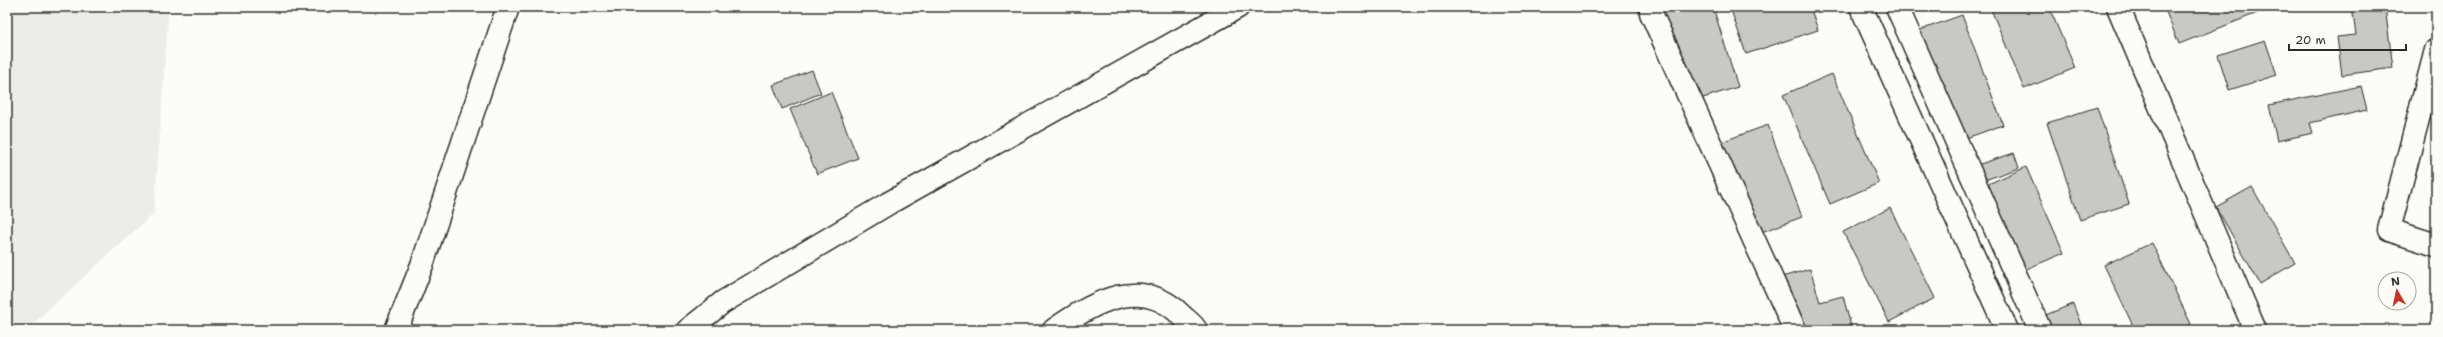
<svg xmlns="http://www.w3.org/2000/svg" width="2443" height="337" font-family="'Shantell Sans',sans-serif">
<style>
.built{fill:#edece8}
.building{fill:#c9c8c4;stroke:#2b2b2b}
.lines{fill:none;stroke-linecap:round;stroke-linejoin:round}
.service-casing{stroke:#2b2b2b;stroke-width:25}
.minor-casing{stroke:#2b2b2b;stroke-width:25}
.tertiary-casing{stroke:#2b2b2b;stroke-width:25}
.secondary-casing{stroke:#2b2b2b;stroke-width:25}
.service{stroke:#fdfcf7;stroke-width:22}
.minor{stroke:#fdfcf7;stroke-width:22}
.tertiary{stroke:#fdfcf7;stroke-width:22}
.secondary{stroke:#fdfcf7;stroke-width:22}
</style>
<rect width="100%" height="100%" fill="#fdfcf7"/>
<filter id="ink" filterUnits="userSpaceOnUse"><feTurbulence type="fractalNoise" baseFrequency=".025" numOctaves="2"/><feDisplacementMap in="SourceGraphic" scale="8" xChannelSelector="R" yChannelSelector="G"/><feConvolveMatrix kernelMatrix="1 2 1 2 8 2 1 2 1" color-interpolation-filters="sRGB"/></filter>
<g filter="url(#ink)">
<path class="built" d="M7,7H169L154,213L26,330H7Z"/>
<path class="building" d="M1673,7H1713L1738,87L1687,103L1658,12Z
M1730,7H1810L1818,30L1746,54Z
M1990,7H2049L2075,68L2024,89Z
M2164,7H2270V8L2179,44Z
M2352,7H2385L2393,68L2342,75L2337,37L2356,35Z
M1962,15L2003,125L1952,143L1912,33Z
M2265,40L2277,75L2229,90L2218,55Z
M812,70L821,93L782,109L773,85Z
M1832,74L1879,183L1830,204L1783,95Z
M2361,86L2367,110L2310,123L2313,133L2277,141L2269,105Z
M831,92L858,158L817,174L790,109Z
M2097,107L2129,204L2080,220L2047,123Z
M1768,125L1802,217L1756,234L1721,142Z
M2014,153L2019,168L1979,182L1974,166Z
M2026,167L2064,253L2015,274L1977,189Z
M2252,187L2295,263L2260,284L2216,207Z
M1890,208L1935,298L1889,322L1843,232Z
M2152,243L2191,324L2177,330H2135L2104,265Z
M1810,269L1820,302L1843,296L1852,330H1793L1778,278Z
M2073,304L2083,330H2043L2038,318Z"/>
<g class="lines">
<defs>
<path id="service" d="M1861,7L2007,330
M1897,7L2040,330"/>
<path id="minor" d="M1651,7V13L1795,330
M2118,7L2255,330
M2436,50L2389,230L2436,245
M1054,330C1093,302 1141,275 1181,315C1186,320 1193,324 1196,330"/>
<path id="tertiary" d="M688,330L723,302L889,203L1238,7"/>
<path id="secondary" d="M396,330L422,265L508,7"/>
</defs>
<use href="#service" class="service-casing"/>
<use href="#minor" class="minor-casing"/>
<use href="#tertiary" class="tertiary-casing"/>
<use href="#secondary" class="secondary-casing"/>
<use href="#service" class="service"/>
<use href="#minor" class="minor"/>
<use href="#tertiary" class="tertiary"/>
<use href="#secondary" class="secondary"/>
</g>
</g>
<rect width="2443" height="337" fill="none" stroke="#fdfcf7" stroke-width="24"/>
<rect x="12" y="12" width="2419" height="313" fill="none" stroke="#2b2b2b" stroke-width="1.5" filter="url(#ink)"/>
<g transform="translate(2397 291) rotate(351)"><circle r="19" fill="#fdfcf7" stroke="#a9a8a5"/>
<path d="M0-3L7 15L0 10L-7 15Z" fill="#c8321e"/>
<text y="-6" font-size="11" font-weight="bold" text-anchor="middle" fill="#2b2b2b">N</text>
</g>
<path d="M2289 44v6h117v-6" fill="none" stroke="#2b2b2b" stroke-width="2"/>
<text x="2295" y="44" font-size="12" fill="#2b2b2b" stroke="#fdfcf7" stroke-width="3" paint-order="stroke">20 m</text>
</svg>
